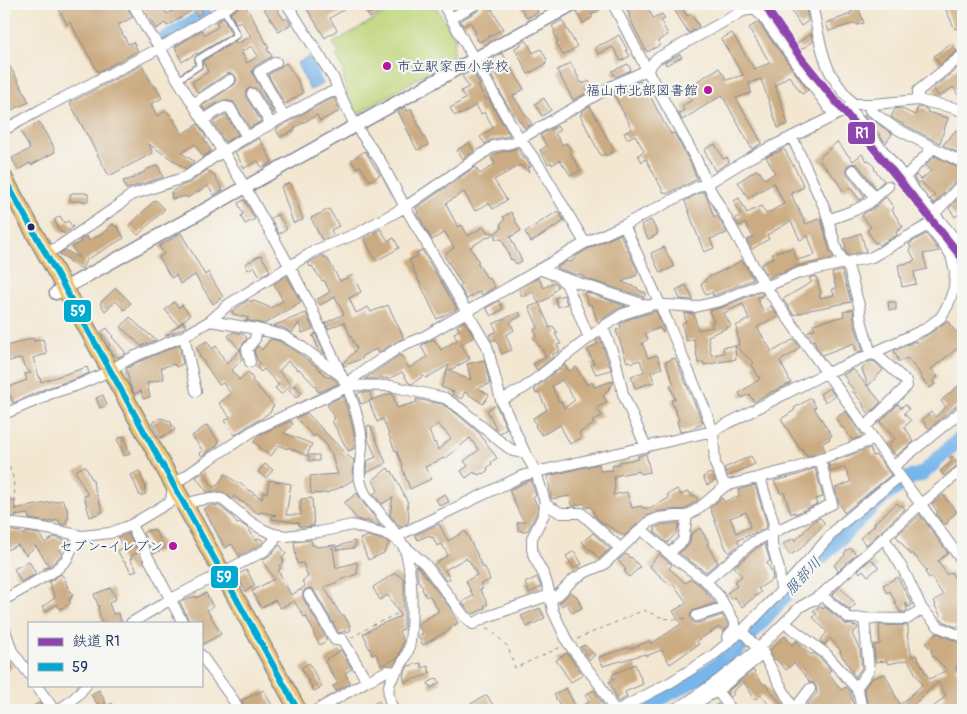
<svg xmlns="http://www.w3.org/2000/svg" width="967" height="714" font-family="Pangolin,'Klee One',sans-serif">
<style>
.green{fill:#c0d67b;stroke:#6e826c}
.water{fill:#77b6eb;stroke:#4972a4}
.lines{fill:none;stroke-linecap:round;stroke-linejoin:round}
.river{stroke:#77b6eb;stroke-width:15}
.building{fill:#cbab81;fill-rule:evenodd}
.service-casing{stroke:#878b98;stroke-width:8}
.minor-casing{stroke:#878b98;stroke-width:12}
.tertiary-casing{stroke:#878b98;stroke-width:15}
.trunk-casing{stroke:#878b98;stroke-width:19}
.path{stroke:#878b98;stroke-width:1;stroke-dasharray:4 4;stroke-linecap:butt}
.service{stroke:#fff;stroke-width:5}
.minor{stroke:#fff;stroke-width:10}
.tertiary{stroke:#fff;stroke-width:12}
.trunk{stroke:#f2c36a;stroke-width:16}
.bus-1-casing{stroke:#f6f6f2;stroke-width:10}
.bus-1{stroke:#00a9ce;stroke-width:6}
.rail-1-casing{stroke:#f6f6f2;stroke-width:11}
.rail-1{stroke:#8e44ad;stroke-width:8}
.poi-dot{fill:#b5179e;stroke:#f6f6f2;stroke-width:2}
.bus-dot{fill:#1b2f5e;stroke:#f6f6f2;stroke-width:2}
.labels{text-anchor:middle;stroke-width:4.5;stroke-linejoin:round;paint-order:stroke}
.poi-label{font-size:14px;fill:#1b2f5e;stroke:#f6f6f2;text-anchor:end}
.water-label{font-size:15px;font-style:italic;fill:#375888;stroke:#f6f6f2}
.line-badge{stroke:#f6f6f2;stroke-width:2}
.badge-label{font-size:14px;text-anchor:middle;font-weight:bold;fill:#fff}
</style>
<rect width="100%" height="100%" fill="#f6f6f2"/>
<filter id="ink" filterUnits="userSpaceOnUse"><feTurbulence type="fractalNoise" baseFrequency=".02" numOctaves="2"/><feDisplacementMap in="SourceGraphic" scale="10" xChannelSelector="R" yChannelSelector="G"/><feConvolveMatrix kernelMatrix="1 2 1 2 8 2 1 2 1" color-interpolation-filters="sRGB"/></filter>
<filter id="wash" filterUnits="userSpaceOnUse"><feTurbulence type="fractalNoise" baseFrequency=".0096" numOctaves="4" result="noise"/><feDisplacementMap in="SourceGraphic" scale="20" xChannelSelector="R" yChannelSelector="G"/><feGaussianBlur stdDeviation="1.12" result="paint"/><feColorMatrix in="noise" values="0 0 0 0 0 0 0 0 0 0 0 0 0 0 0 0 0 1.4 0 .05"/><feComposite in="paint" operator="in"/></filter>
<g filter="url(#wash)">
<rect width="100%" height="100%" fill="#f3e7d2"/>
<path class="green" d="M401,4H434L455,38L452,58L357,114C350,100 341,86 344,70L336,56L339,53L333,43Z"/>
<path class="water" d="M311,57L323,84L310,90L297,63Z"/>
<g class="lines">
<path class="river" d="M160,42L205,15
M639,710L702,676L736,651L803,575L876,503L898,486L909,478L922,474L963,436"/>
</g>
<g id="blocks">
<path class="building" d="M60,4H125L133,17L118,25L128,44L133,42L138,51L98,72L70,22L67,24L59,10L62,8Z
M147,4H161L167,14L185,4H204L199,7L203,12L197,16L193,10L167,26L165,23L156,29L142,7Z
M239,4H244L251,15L269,48L267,49L272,56L255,66L253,69L252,72L274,113H272L258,90L255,88H249L246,91V97L261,121L250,128L234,102L225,100L221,101L205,111L202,106L234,85L236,83L237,79L234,74L230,73L226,74L198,93L192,82L208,72L203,61L235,41L237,44L251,36L241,21L236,23L230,13L238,8ZM252,46L258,56L247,63L241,52Z
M264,4H274L284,20L287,18L291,24L279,32L264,9L267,8Z
M304,4H353L330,18L337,30L325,38Z
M361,4H378L383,10L370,18Z
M483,4H498L491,8L503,29L479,42L474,34L476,33L470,22L463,26L460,21L479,10L482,7Z
M519,4H534L538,12L527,18Z
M590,4H606L607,6L591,15L593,17L583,23L576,12Z
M630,4H646L653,18L662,14L665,19L661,21L668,35L658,41L660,45L647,52L634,27L629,16L630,15L626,6Z
M680,4L687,16L691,14L699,26L698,28L689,33L673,8Z
M792,4H803L806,9L808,21L801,26L790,9L794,6Z
M943,4H963V26L955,29Z
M859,9L864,23L857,25L855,23L829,31L826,23L851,14L850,12Z
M223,18L231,34L198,54L197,53L182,62L175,47L202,30L205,35L218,27L216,22Z
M562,20L577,47L563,55L556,43L558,42L554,33L555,31L552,26Z
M758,22L808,90L802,94L789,76L775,85L788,124L778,128L761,79L749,83L751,93L736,98L762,143L752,149L722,95L682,120L679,114L684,110L682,106L692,100L690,95L694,93L689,86L719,68L727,80L743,75L721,39L732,33L754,69L770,63L749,28Z
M811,34L813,42L801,49L797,43Z
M619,35L627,49L626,50L630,56L621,61L613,47L598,54L595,47L607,42Z
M526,40L533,53L541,49L547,60L545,62L546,64L528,74L515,49V48L521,45L520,44Z
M951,43L957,51L940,65L934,56Z
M502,53L524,89L513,96L532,124L525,128L506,103L485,64Z
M680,54L682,57L666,65L665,62Z
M4,57L16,77L29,102L10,111L4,98Z
M286,63L297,79L303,93L285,104L268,75Z
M571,63L581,83L583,82V84L589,81L592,87L587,89L589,92L573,100L557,70Z
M628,64L631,70L615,77L612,71Z
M963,64V102L953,87L939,97L933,88Z
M142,65L154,87H156L162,98L151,104L157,116L166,111L169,114H170L182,134L198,124L206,137L204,139L211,151L203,157L195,144L181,153L194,161L186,169L149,144L153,153L109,176L70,103Z
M473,70L480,85L478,86L486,100L488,98L510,136L492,139L485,144L480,137L493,128L484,112L481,114L476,105L460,115L459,113L455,116L450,108L465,99L461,91L469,87L462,76Z
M640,81L643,87L645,86L665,125L671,134L674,133L691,164L697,179L667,194L665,192L664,193L646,159L642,162L638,155L644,151L635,135L627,139L624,133L632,129L613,93Z
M334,98L340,111L320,121L317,115L294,128L295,130L280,137L276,129L326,101Z
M544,98L551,110L542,116L535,104Z
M590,106L614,151L606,156L605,154L601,156L580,115L582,114L581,112Z
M405,107L407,111L411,109L428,145L417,150L398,111Z
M918,107L926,109L928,110L927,112L948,118L940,143L899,122L891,117L895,109L900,108L915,115Z
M226,114L238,135L225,142L213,122Z
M865,114L892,134L886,143L879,135L880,134L876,131L864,116Z
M39,122L51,143H52L55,152L31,165L30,163L18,170L12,158L30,149L21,132Z
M557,126L560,130L555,133L562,145L566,143L572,152L570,153L581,170L571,176L560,160L552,165L551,162L548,164L540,150L547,146L540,135Z
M963,126V153L962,155L943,145L956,130L958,132Z
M259,138L272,162L262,168L258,161L244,168L235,152Z
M837,142L853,161L862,154L867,161L869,160L875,168L874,169L884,181L876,188L858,165L853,163L848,165L846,170L847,174L865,197L860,200L850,187L843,191L835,178L818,159Z
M469,143L474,151L463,159L457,150Z
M715,144L723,159L727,157L729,162L715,171L704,150Z
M518,148L523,159L524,157L531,166L530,168L528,166L527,168L529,172L520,165L494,180L507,200L493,209L489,203L475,211L464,192L446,203L451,214L458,227L462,225L468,236L484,227L487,232L495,233L470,247L479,262H477L487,278L489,277L495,287L482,295L480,291L467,299L459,286L462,285L444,255L454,248L445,232L432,240L417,213L418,212L416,208L475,167L480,174L495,164L491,157L497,153L512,150Z
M784,149L797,172L804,187L791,193L796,205H797L800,211H799L806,224L821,218L830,253L834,258L797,266L777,274V273L769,278L761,265L774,257L772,254L781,250L782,251L793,248L797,260L815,255L808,236L800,240L791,221L767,235L769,239L752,249L747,240L753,237L745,223L739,226L735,219L741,215L734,201L739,198L747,213L761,206L766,214L784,204L774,183L748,198L738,182L756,170L758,172H760L764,179L775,173L766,157Z
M365,151L380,175L370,181L360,166L357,168L351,160Z
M935,156L963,170V176L958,178L934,204L930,199L935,196L921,181L918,183L914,178L916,175L921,180L931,171L926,165Z
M158,165L163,177L126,189L123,181L134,178V177L146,171L145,170Z
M207,170L213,174L223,190L214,195L208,186L187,198L186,196L172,199L171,192L183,185L190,183Z
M290,183L303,220L293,223L281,186Z
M701,192H704L707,198L714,217L717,216L727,233L710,239L714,248L704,252L695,229L685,201Z
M72,193H86V194H88V201H70V194H72Z
M963,193V211L955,217L949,208Z
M886,197L894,208L892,210L903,227L896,232L897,235L879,245L877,242L875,243L867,230L871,227L862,216L864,213L874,208Z
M156,200L165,209L138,235L129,226L154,201H155Z
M244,200L255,219L245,224L241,216L243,214L238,203Z
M329,209L339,226L331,230L333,234L322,240L311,218Z
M558,211L564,221L531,242L525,232Z
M511,212L521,231L510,237L522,261L516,264L513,259L511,260L502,239H495L496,232L502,228L500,224L505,220L503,217Z
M278,214L287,229L279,234L271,218Z
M60,216L64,223L68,221L73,227L64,234L63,232L61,233L54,220Z
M651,220L658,233L656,234L657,235L648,239L641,225Z
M113,224L115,227L117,226L124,238L86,260L82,269L69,262L70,260L59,254L65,250L79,258L72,247L81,242L80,240L87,236L89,241L108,230L107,228Z
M381,229L388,241L394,238L399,248L376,261L364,238Z
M181,233L205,275L208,272L223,297L213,304L195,275L180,284L176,275L171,278L159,257L164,254L159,246Z
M861,233L866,251L848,255L844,249H846L844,239Z
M620,234L638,272L637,273V275L622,282L638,288V290L646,293L644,297L590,280L578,274L577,275L556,268L567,261L571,262L576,256L588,249Z
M926,234L939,251L923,254L927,269L914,272L916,284L902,287L898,265L913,262L912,261L915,260L909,249L911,248L909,244Z
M664,247L674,267L660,273L651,253Z
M422,250L457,309L437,319L409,260L418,256L416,253Z
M261,255L270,271L260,276L254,266L248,270L245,264Z
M323,255L325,259L327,258L340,281L353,275L361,292L349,298L356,313L368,307L371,312L388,305L403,336H402L403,338L378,353L376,349L362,356L363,358L344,366L343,363L357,349L344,322L328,329L325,323L344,314L335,297L320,305L316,300L330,292L324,280L322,281L312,266L310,267L308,263Z
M742,260L753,279L718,294L713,296L712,292L706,295L701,284L706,281L705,279L730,267Z
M842,271L851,302L810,310L794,315L783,299L812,282L809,278L816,276L821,294L819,295L820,298L834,295L832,289L836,288L832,273Z
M287,276L301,302L264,324L246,320L249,318L233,314V312H231L248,300L251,302L252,300L271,308L283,301L274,284Z
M538,278L544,288L554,282L558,286L549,298L539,303L550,328L553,326L558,333L555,334L561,344L557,345L560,351L552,355L553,357L537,370L533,364L546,357L540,346L539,347L534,338L537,336L534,330L538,327L529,307L539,303L532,291L525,296H522L519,290Z
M686,285L693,300L680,299L676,290Z
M116,288L131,303L124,310L116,301L105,311L100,303Z
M586,292L626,306L619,308L598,322L591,304L589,305L584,293Z
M759,292H761L763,295L757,298L763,311L771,306L778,316L757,327L772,352L794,339L800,347L796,350V351L780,361L791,383L773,392V391L754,402L749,394L742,398L739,393L760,379L752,365L754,363L735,346L739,345L736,326L749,319L743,304L724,313L731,326L708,336L711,355L724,353L723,347L735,346L736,359L704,365V362L698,363L694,339L686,341L682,323L686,322L684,313L694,314L698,330L713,327L711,323L714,322L709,311L723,307Z
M564,295L567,304L558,307L555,298Z
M499,301L503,309L491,316L486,308Z
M174,302L179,308L182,305L190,315L178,325L165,310Z
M888,302H896V310H889Z
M853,309L854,322L863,350L857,353L854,343L822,355L816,346L814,340H812L807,332L815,329L813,324L844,316L843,312Z
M656,311L664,331L662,332L660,328L645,333L648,339L642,343L648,358L657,355L662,368L651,372L654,382L635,388L631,376L644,372L640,360L631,363L630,361L627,362L616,330L621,328L620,324L626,320Z
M519,312L521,316L510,322L514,330L506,335L512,350L502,354L496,339L492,341L489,335L497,331L493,324Z
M306,313L313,329L302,333L299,323L292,333L284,328L273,326Z
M130,317L138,325L156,340L141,346L134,339L121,327Z
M464,321L474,337L461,344L470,359L450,370L460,376L471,380L467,364L484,360L490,384L478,388L489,395L483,404L465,392L461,399L452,394L454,392L441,387L449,365L426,378L423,376L412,384L409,383L402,372L389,379L385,378L383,379L382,377L379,379H365L400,355L401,357L402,356L409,368L427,357L421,346L422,345L434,339L441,350L457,340L454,333L459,330L457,326Z
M947,321L963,340V344L931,369L938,377L933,381L935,384L930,388L921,378L922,377L919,373V372L907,358L899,362L894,351L915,341L916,343Z
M183,322L186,327L165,336Z
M107,328L113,336L112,337L126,353L117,358L108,346L110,345L101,332Z
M233,332L243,334L247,338L240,348L242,359L232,370L239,380L248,372L253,379L252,380L274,406L271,408L272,410L261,419L252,423L235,435L224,421L230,417L219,403L231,394L223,383L219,385L199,355L200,354L196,347L207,341L212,349L216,346L227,364L240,350L228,336Z
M315,333L325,355L320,351L313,336L312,337Z
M33,338L34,341L43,339L47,354L33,358L41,382L87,367L89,373L76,379L47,388L13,403L10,395L8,396L6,388L27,380L25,374L31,373L24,366L21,358L6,362L5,358H4V347Z
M600,338L611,370L596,374L591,365L594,363L587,350L598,344L596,341Z
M271,339L279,341L298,353L317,367L328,378L330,376L336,381L338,384L319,392L316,389L317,388L299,369L298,370L288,361L279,371L291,385L281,394L275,388L279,385L264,369L261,372L256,367L260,364L257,360L254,351L258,346L262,350Z
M179,345L183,364L176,367L175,365H173V364L161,368L164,379L147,383L150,397L143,399L141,391L135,394L131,388L126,369L136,363Z
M675,358L703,423L700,424L701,425L690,429L680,432L677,421L679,420L671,400L675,399L670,385L674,384L665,362Z
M871,361L875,362L883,370L868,386L862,369L868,363Z
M565,365L569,371L576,367L587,385L592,382L594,387L613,381V383L606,393L603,396L607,402L597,408L602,416L592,421L594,424L579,433L581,438L570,444L560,425L542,435L541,433H540L535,426L536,425L533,418L547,410L539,393L536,394L534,389ZM562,380L575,400L564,408L561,401L559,402L552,386Z
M853,369L881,402L869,414L863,406L864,405L852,390L853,389L847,382L848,381L843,375Z
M295,385L302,393L296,398L289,390Z
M958,386L963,391V400L929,429L922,420L931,412L935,417L945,408L946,407L941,401Z
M829,388L835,396L825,402L820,394Z
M361,392H370L372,400L361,404L357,394Z
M392,393L397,408L417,402L416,399L442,404L457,414L479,433L497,458L491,462L492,464L487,468L488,470L483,474L482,473L478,475L477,473L475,474L474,472L466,478L461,471L468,466L464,461L479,450L470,438L445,459L444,458L425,467L431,479L410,489L402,467L403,466L396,450L395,451L383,419L377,422L369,401ZM438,424L451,438L438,450L435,442L434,443L429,431Z
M103,395L107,405L100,408L96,398Z
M343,396L351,421L355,439V440L353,441L355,448L348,451L332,421L335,419L327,404Z
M811,398L816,407L814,408L832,436L829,438L830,439L822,444L825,450L807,457L806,453L804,454L802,448L800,449L781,419L795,410L794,408Z
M898,404L901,408L905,404L909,409L904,413L911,421L904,427L911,436L910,437L913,442L896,456L888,445L895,439L880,422Z
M496,405L507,429L500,433L497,430L487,410Z
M846,411L860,432L863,436L852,440L843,427L842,428L836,418Z
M307,413L345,453L353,460L354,459L353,480L339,488L328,492V493L311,494L310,476L338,474L335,467L332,454L328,450L325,443L315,434L314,437L296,418Z
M160,418L170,421L175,430L160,438L152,423Z
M290,421L293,424L284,433L312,444L307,456L288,447L287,449L279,445L271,456L259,448L260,447L254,442L259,435Z
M207,425L219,442L217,444L218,445L202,456L199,453L203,451L192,436Z
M370,425L386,463L366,473L367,461L376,457L368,439L367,426Z
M124,436L130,454L124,456L117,439Z
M870,448L873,456L876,455L891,475L844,513L838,500L835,488L851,482L845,467L831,472L828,463Z
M646,454L650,472L640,474L639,471L614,476L615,486L613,495L627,492L632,508L641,506L643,508H651L669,498L667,495L677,489L681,495L689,491L692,497L695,495L698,500L685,509L658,511L646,516L624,536L600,521L596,517L591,507H585V503L572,506L570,496L551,499L548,476L599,464L600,471L613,470L612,466L619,464V462L639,459L638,456Z
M309,455H319V461H309Z
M751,456L755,464L728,476L724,468Z
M952,456L959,464L944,476L940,471L952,462L949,458Z
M265,464L273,470L266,478L258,472Z
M85,466L94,483L93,484L103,512L90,517L84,496L88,495L75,471Z
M388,468L390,472L392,471L408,503H407L409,515L408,523L400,527L390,515L393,497L382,504L373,494L378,491L373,480Z
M815,468L823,497L815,499L817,504L795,514V512L791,514L784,492L781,494L774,481L798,475Z
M139,471L146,488L144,489L146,494L140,496L131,475Z
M203,472L214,488L216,485L217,486L225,474L239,484L240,483L246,488L262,499L263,492L267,493L269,480L291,484L286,515H301L300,504H301V499L312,498L314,526L300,527V526H299V523L272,519V516L276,515L260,512L259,514L244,502L243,503L234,496L232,499L223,492H207L196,477Z
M710,473L711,474H712L715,481L707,485L703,477Z
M531,480L536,496L533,497L538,507L537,512L528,530L522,532V530L519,531L517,523L525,521L520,515L509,490Z
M755,485L767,524L766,528L738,540L739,544L729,553L727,549H726L710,508L722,498L724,502L739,496L738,490ZM746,512L750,527L736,533L730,518Z
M357,493L362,501L381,526L369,522L367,520L365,522L357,519L344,503Z
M445,494L449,502L440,506L436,499Z
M943,495L957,512L948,520L949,521L944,525L936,514L938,512L932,504Z
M14,500L15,509L63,500L64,505H66L69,518L66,520L67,524H60L59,520L49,522L29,519L28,514L15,516L16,517L4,516V501Z
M897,503L900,506L902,505L905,509L866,545L860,538L875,525L874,523Z
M212,505L219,506L232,516L237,524L240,523L248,528L256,541L258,538L264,541L260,545L239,556L232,544L225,548L204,509Z
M920,515L948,553L938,561L947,575L951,572L959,585L963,583V623L956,627L943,621L939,617L941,616L935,606L936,605L934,601L943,595L931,577L929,578L925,572L927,571L914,555L912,553L911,555L896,536Z
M820,518L825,523L799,550L790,555L783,544L794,538L795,541L815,520Z
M679,523L677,532L667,543L654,531L656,530L654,528L661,525Z
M439,524L448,541L465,531L478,556H477L483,568L485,567L490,580L480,584L483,589L480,590L488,604L484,606L485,608L473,614L469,611L462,602L473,596L466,581L477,575L469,560L468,561L466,558L445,570L450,579L446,581L434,564L448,555L442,544L437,546L433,537L431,538L430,535L418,540L415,535Z
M700,528L709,543L707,544L716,560H717L718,562L706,572L687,559L686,557H685L679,553L688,546L690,542L691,534Z
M154,529L165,548L154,554L143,533L149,530L150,531Z
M4,530L21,532L23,535L27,532L39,534L45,543L54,537L69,541L60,550L62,553L61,555L52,564L43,569L49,566L36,546L26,555L18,545L4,551Z
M593,533L610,549L599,559L598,558L591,549L589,550L582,542Z
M128,534L138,552L131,556L132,558L130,559L137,570L132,573L125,562H124L117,550L123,548L118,537Z
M368,536L386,541L389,543L384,553L368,560L360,539Z
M311,540L312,545L316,546V547L336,545L331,548H333L336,568L357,562V574L337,581L338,582L324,587L339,612L342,616L344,615L349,624L351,630L346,633L345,631L339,633L313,589L309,588L305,589L303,592V598L327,640L320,645L313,633L314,632L306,616L304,617L294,601L280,608L275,600L261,608L252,591L274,579L262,560L269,556L280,545L286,554L282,558L284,562L279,566L281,568L278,570L291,595L300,590L301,591V589L305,586L302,581L308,577L303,563L297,564L294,542Z
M355,541V548L336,550V547Z
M765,544L770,561L767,563L772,572L773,579L758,589L761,592L742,607L734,597L731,599L727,593L737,586L734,582L742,576L734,567L757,548Z
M850,548L856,554L838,571L834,565L845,555L844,553Z
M574,551L582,564L574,568L566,556Z
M626,554L630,558L631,557L640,567L629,577L624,571L626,570L618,560Z
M659,554L672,565L669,568L685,583L691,579L701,586L715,603L692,611L690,615L692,621L695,623H699L722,615L728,625L723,631L719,627L697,641L699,644L670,664L661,650L646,656L645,654L603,666L602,663L601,664L599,657L627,648H632L650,641L651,644L681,624L673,611L687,603L674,585L673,586L667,582L649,566Z
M871,559L878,567V568L868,576L863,570L860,573L858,570Z
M29,561L36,574L21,582L14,569Z
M416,565L420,569L449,607L458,623L450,628L451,629L423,645L418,636L423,634L418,624L439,611L429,595L426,597L422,589L423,588L418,580Z
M247,570L255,586L245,591L237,575Z
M395,573L404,579V629L399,631L403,641L402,646L398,658L381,665L376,653L373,655L366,642L367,641L363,634L377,626L401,616L388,595L380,600L373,588H374L373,587Z
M61,574L63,577H64L69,591H71L73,594L71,595L72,598L69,599L70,604L60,609L57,604L45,612L42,607L55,598L49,582Z
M537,577L541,587L529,593L525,583Z
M898,577L912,605L909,607L906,603L907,611L905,612H900L890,591L887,593L883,585Z
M840,587L856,604L850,610L832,595Z
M111,588L116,599L109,603L113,614L118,613L122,623H102L98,609L99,608L94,594Z
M571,592L577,597L582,608L572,613L567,603L561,606L559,603Z
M206,593L213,607L207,610L221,634L201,645V623H190L180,602L195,596L196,598Z
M820,606L823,609L825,607L845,624L857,626L858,628L852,634L860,650L862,668L855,677L844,658H843L840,652L841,651L830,638L825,645L820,641L827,632L813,617L817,614L813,611Z
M540,608L545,618L527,627L521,616Z
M879,625L908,626V634H907L912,657L916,655L929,679L947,670L932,655L933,654L931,652L932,650L926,644L937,633L960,643L963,646V658H961L962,666L955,667L963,682V710H954L952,706L945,710H930L946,696L938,682L908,710H869L864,689L872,678L885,674L900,705L922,685L908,660L888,664L887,661L875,662L874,645L880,644Z
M785,636L792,645L797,641L811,655L813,653L821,659L831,670L828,672L841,690L846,687L850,692L855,710H811L807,705L817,693L816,686L814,683L809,682L808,679L794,663L786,670L776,659L774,660L771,655L770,650Z
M585,645L595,655L590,660L580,647Z
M4,649L12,664L11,665L12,668L4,673Z
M341,650L352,669L345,673L350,683L336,691L333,686L338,683L330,671H331L325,662L327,660L326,659Z
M567,653L583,675L571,682L556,660Z
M309,663L322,687L314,691L301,668Z
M421,663L422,668L428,666L430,674L405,682L403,675L405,674V672L408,666Z
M635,664L643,684L625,692L627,697L618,702L609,682L614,680L612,675Z
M753,670L755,672L754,673L764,685L765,684L786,710H773L761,695L756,699L755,698H754L744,682L732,692L734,694L731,697L727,692Z
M437,678L440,683L431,688L428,683Z
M566,688L577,709L589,702L585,695L594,690L606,710H563L554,695Z
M99,690L106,703L100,706L99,703L97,704L91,694Z
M264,690L272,706L261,710H245L242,700Z
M487,695L496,710H459Z
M379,701L384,710H361Z
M40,702L44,708L41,710H27Z
M112,703L116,710H99Z
M718,704L723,710H706Z"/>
</g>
</g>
<g filter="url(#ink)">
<use href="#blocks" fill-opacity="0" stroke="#878b98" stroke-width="1"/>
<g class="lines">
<defs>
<path id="service" d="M178,80L199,66L198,59L237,35L224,10"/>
<path id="minor" d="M133,4L145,26L160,48L178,80L245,187L290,267L309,303L342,377C351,392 362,427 362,446C361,459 357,474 362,487C365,497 373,504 379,512C389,525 403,540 407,557C409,565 410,575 411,583C412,600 412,633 409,648C401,677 379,676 393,710
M287,4L334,79L338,90L355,125L381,162L405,207L487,346L501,400L525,453L536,472L545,502L544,514L532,538V549L534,557L544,575L548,587L553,611L568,643L599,684L614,710
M443,4L510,123L520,139L541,168L585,243
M613,4L647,70L697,161L707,184L765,286L902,479L963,562
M812,4C816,23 821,55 830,72C836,84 845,94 853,104H873L918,100L955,108L963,112
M451,18L476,4
M276,62L259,72L284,117
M252,94L271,124
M918,100V91L963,55
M193,104L230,80
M868,104L870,110L895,128L963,163
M849,108L928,207L941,222L963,249
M203,120L224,107L230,108L247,137
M4,130L40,110L160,48L232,4
M792,137L825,209L837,251L849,269L859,305L861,320L871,354L878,356L906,381L907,386L865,427
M853,170L875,198
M905,177L933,148
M828,220L855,210L869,203L888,186
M624,225L660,304L704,407L713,431L715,464L725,486
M45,254L58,247L119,205L131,195L186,177L223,151L247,137L323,95L338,90
M539,269L558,276L567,285L589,338
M558,276L648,306
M210,321L257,329L282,335L302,347L340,375
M603,327L616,362L623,394L646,447
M184,336L196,391
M250,362L247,349L255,339L257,329
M347,385L391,386L445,398L461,409L497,439L513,451L525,453
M501,400L524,388L603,327L623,314L654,304L695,307L720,301L758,285H770L799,273L872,257L928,225L932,220L936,212L963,183
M4,414L42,398L49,394L78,385L101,375L133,357L184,336L210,321L229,304L316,250L358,233L405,207L494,146L511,143L520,139L612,86L647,70L656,59L743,11L754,9L763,17L834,115
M893,467L963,410
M760,478L774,524L772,533V545L779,569L781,591
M179,503L184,504L200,500L211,498L222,499L249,521L262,529L274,534L286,536L319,532L352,525L389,535L401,543L425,564L464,616L473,624L484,618L544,597L551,599L557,596L574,579L586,572L603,565L649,522L659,518L675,516H687L699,508L725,486L796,468L874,439
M545,505L548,506L561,513H581L621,549
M4,523C30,525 56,530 82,536
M131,525L183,623
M641,529L674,558L706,581L719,596L735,623V628L727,637
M393,538L522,476L536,472L713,431L820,376L871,354L925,329L941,317L948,305L954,288L955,272L951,255L928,225
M884,538L904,571L922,609L939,627L963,637
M669,553L683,541L687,516
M706,581L753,542L772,533L832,504L820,459
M309,595L335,640L342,639L367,681
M4,598L9,597L56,570L67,559L73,546L82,536L110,533L131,525L171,501L173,485L210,459L256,429L343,389L353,378L401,346L425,336L585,243L624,225L699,186L707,184L751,157L844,111L853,104
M816,600L821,595L849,618L907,619L922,609
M697,616L725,607
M131,623L171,599L264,551L274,541V534
M4,627L12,651L29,674
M790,627L826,654L856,688L859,695L862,710
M742,631L758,649
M201,655L234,701L238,710
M762,655L767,661L794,710
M36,685L54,710
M856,688L869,670L864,618
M717,691L732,710
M691,706L717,691L764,653
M58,710C69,704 78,696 86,685
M317,710L367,681L387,671L396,672
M618,710L671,682L711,657L742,631L781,591L838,527L900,476
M672,710L686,703L720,679L758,649L800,607L821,595L921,504L963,469
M794,710L810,689"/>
<path id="tertiary" d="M56,293L573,4"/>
<path id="trunk" d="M4,178L298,710"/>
</defs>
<use href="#service" class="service-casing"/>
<use href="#minor" class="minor-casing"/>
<use href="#tertiary" class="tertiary-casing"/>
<use href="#trunk" class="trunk-casing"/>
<path class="path" d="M4,452L13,477L17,516
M486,629L492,631L508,647L515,668L561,647
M351,638L373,625L401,612
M577,639L644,610C662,618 667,621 688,618"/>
<use href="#service" class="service"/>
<use href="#minor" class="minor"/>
<use href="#tertiary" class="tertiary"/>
<use href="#trunk" class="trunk"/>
<defs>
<path id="bus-1" d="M4,178L298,710"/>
</defs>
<use href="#bus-1" class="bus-1-casing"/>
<use href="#bus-1" class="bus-1"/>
<defs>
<path id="rail-1" d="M765,4L771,15L801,58L963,259"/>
</defs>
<use href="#rail-1" class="rail-1-casing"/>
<use href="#rail-1" class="rail-1"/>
</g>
</g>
<g class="poi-dot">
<circle cx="387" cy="66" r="5"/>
<circle cx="708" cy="90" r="5"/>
<circle cx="173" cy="546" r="5"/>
</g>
<circle class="bus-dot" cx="31" cy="227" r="4.5"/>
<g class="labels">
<g class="poi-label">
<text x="397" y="71" text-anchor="start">市立駅家西小学校</text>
<text x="698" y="95">福山市北部図書館</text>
<text x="163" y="551">セブン-イレブン</text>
</g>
<g class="water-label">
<text transform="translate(803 576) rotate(-47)" y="5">服部川</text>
</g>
</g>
<g class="line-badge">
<rect x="847" y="121" width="29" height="24" rx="5" fill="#8e44ad"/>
<rect x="63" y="299" width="29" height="24" rx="5" fill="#00a9ce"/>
<rect x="210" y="565" width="29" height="24" rx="5" fill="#00a9ce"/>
</g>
<g class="badge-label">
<text x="862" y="138">R1</text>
<text x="78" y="316">59</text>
<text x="224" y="582">59</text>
</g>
<rect width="967" height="714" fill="none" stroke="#f6f6f2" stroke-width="20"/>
<rect x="28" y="622" width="175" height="65" fill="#f6f6f2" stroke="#9ea6b7"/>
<rect x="38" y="638" width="25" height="8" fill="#8e44ad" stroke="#9ea6b7"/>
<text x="72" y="646" font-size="15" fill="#1b2f5e">鉄道 R1</text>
<rect x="38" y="663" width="25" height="8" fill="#00a9ce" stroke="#9ea6b7"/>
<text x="72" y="672" font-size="15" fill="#1b2f5e">59</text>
</svg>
